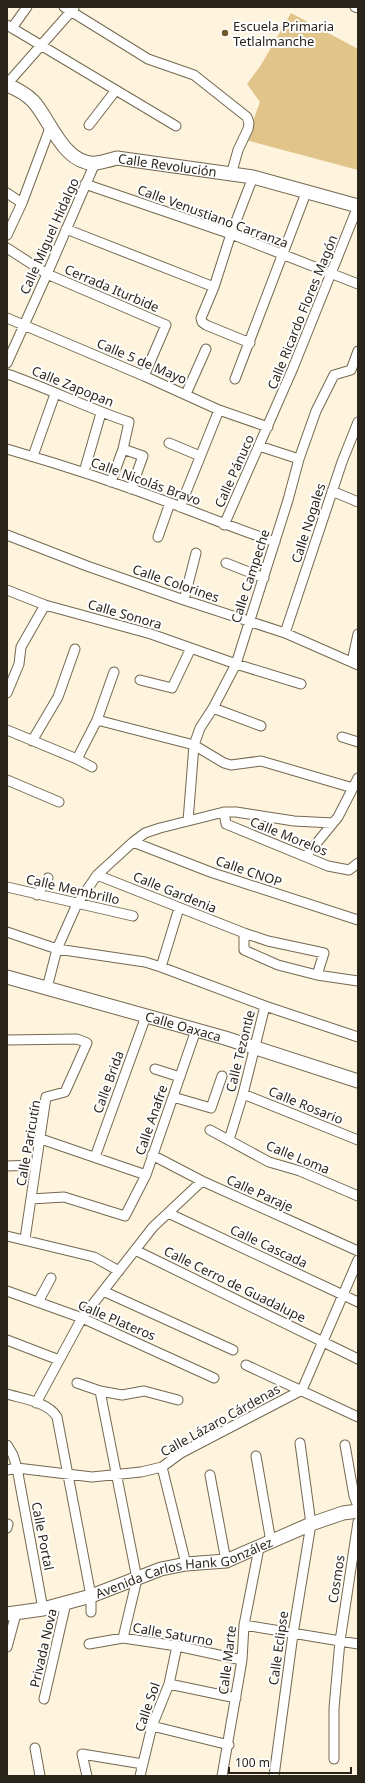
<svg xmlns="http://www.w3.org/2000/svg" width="365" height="1783" font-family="'Noto Sans',sans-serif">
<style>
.green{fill:#e1c489}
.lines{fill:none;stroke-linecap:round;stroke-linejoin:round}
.street-casing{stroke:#746850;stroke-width:11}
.secondary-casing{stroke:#746850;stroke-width:15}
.street{stroke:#fff;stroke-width:9}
.secondary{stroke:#fff;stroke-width:13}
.poi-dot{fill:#705929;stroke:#fff;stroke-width:1.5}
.labels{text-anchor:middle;stroke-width:4;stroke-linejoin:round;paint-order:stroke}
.poi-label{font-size:13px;fill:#2a251b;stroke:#fff;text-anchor:start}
.street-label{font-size:13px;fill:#2a251b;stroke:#fff}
</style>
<rect width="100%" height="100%" fill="#fef3dd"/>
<path class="green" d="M291,13L358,49V170L246,140L260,102L247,84L261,65Z"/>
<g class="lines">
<defs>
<path id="street" d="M64,7L148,59L194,75L247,117L249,123L248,129L238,150L231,175
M355,7L358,8
M7,25L176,126
M12,28L27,7
M7,84L74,8
M89,125L116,90
M85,184L231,234L358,284
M7,193L22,203
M66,229L214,287
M7,235L22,203L50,128
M7,248L47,274L166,325L144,376
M7,318L144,376L219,410L268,427
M250,343L206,325L202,322L201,318L214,287L231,234L253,177
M7,363L47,274L95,163
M7,374C48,388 87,408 129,422L123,449L111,482
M235,379L306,193
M186,394L206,349
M169,443L200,456
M259,446L299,459
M7,449C66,466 124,485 181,507C212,519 243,531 275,542
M123,449L143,456L131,489
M33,456L55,394
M84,472L101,413
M332,491L358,502
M180,507L219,410
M224,525L293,368L358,206
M7,535L87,566L184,600L285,633L358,665
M158,537L170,503
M226,563L264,578
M7,590L45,605L151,634L236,664L301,684
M184,600L196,553
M285,633L342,462L358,422
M352,662L358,634
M140,680L172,688L191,648
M7,693L19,664L21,647L45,605
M213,708L261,726
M97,720L194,745L224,763L231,765L261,761L353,788
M7,730L77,759L92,767
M342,737L358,742
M32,741L58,697L75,649
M77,759L97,720L114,672
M7,780L59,802
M224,812L226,824L328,866L349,870L358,863
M188,821L194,745L200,728L213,708L236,664L288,500L299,459L316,411L334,375L351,370L358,351
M133,842L213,873L358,920
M306,856L338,817L358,778
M97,875L244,933L268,941L324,953L317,975L358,981
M7,887L133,916
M37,895L48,878
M7,932L57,949L145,962L161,967L265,1006L358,1037
M244,933V950L278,965L317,975
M161,967L179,908
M47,988L57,949L77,904L97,875L133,842L145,833L160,828L224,812H236L294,821L333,823
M7,1040L77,1039L87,1043L65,1092L46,1097L25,1239
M155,1069L180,1077
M243,1094L358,1140
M173,1097L211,1108L222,1076
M210,1130L269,1162L300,1171L358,1196
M41,1139L146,1175
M229,1140L243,1094L265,1006
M152,1155L202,1181L358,1251
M95,1157L146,1016
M7,1166L36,1165
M31,1199L64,1197L125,1216L146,1175L196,1030
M168,1213L358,1302
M7,1236L94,1257L119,1271
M135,1250L358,1359
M7,1291L82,1318L214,1378
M103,1291L233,1350
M38,1302L51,1278
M7,1340L59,1360
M246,1365L358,1417
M77,1383L100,1391L122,1395L144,1391L178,1400
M302,1390L358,1260
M100,1391L137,1579L123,1638
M7,1394C24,1399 48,1402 57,1417L91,1596V1612
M36,1403L82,1318L153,1227L202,1181
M7,1445L13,1455L17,1468L43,1609
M345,1445L354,1496L358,1506
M256,1456L271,1542
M162,1467L186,1564
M7,1470L17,1468L92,1477L141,1472L162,1467L181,1453L302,1390
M210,1475L226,1561
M7,1528L8,1524
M244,1625L358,1644
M89,1644L123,1638L177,1646L242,1660
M7,1647L16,1614
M169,1684L236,1698
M44,1699L66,1603
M152,1726L229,1745
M35,1748L40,1776
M334,1759V1708L340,1641L358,1522
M87,1776L82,1754L143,1764
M140,1776L152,1726L169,1684L177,1646
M222,1776L242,1660L244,1625L259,1548
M274,1776L293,1634L311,1524L300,1443"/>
<g id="secondary">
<path id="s1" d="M7,85C17,89 25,93 33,101C50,119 64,166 96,163C103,162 110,160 117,158L253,177L358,206"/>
<path id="s2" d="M7,977L225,1038L358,1081"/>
<path id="s3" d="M7,1614L43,1609L91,1596L161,1569L186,1564L226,1561L311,1524L343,1513L358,1511"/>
</g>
</defs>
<use href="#street" class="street-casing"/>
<use href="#secondary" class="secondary-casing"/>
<use href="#street" class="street"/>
<use href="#secondary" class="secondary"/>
</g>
<circle class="poi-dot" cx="225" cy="33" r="4"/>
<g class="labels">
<g class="poi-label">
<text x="233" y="31">Escuela Primaria<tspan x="233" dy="15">Tetlalmanche</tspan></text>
</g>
<g class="street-label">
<text dy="5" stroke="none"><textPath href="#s1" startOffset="196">Calle Revolución</textPath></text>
<text transform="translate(213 216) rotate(20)" y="5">Calle Venustiano Carranza</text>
<text transform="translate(49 236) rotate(-66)" y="5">Calle Miguel Hidalgo</text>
<text transform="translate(112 288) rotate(23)" y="5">Cerrada Iturbide</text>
<text transform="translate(302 312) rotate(-68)" y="5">Calle Ricardo Flores Magón</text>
<text transform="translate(142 361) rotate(23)" y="5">Calle 5 de Mayo</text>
<text transform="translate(73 386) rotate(22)" y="5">Calle Zapopan</text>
<text transform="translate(234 471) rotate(-66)" y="5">Calle Pánuco</text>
<text transform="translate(146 481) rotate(20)" y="5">Calle Nicolás Bravo</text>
<text transform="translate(308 523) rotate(-72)" y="5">Calle Nogales</text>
<text transform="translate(250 576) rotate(-72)" y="5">Calle Campeche</text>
<text transform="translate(176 583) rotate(19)" y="5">Calle Colorines</text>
<text transform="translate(125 614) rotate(16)" y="5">Calle Sonora</text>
<text transform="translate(289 836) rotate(22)" y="5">Calle Morelos</text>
<text transform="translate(249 871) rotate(19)" y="5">Calle CNOP</text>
<text transform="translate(73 889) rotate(13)" y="5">Calle Membrillo</text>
<text transform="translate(175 892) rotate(22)" y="5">Calle Gardenia</text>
<text dy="5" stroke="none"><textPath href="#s2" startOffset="183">Calle Oaxaca</textPath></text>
<text transform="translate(240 1051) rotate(-76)" y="5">Calle Tezontle</text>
<text transform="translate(108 1082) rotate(-70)" y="5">Calle Brida</text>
<text transform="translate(306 1105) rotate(22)" y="5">Calle Rosario</text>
<text transform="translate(151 1120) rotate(-71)" y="5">Calle Anafre</text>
<text transform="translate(28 1143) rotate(-80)" y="5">Calle Paricutín</text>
<text transform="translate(298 1157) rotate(22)" y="5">Calle Loma</text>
<text transform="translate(260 1193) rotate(24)" y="5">Calle Paraje</text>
<text transform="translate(269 1246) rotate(25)" y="5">Calle Cascada</text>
<text transform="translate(235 1284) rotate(26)" y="5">Calle Cerro de Guadalupe</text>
<text transform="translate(117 1320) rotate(23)" y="5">Calle Plateros</text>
<text transform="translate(220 1420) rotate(-29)" y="5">Calle Lázaro Cárdenas</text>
<text transform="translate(43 1536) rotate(79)" y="5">Calle Portal</text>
<text dy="5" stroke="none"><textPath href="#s3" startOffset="184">Avenida Carlos Hank González</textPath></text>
<text transform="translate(336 1579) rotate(-81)" y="5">Cosmos</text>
<text transform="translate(173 1634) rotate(10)" y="5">Calle Saturno</text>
<text transform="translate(43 1648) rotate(-77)" y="5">Privada Nova</text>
<text transform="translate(278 1648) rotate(-82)" y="5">Calle Eclipse</text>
<text transform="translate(227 1660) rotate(-83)" y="5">Calle Marte</text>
<text transform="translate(147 1707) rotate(-71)" y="5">Calle Sol</text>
</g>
</g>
<rect width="365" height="1783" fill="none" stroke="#2a251b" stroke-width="16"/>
<path d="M229 1767v6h122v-6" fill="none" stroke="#2a251b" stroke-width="2"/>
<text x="235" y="1767" font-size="12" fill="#2a251b" stroke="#ffffff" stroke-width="3" paint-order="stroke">100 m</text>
</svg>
